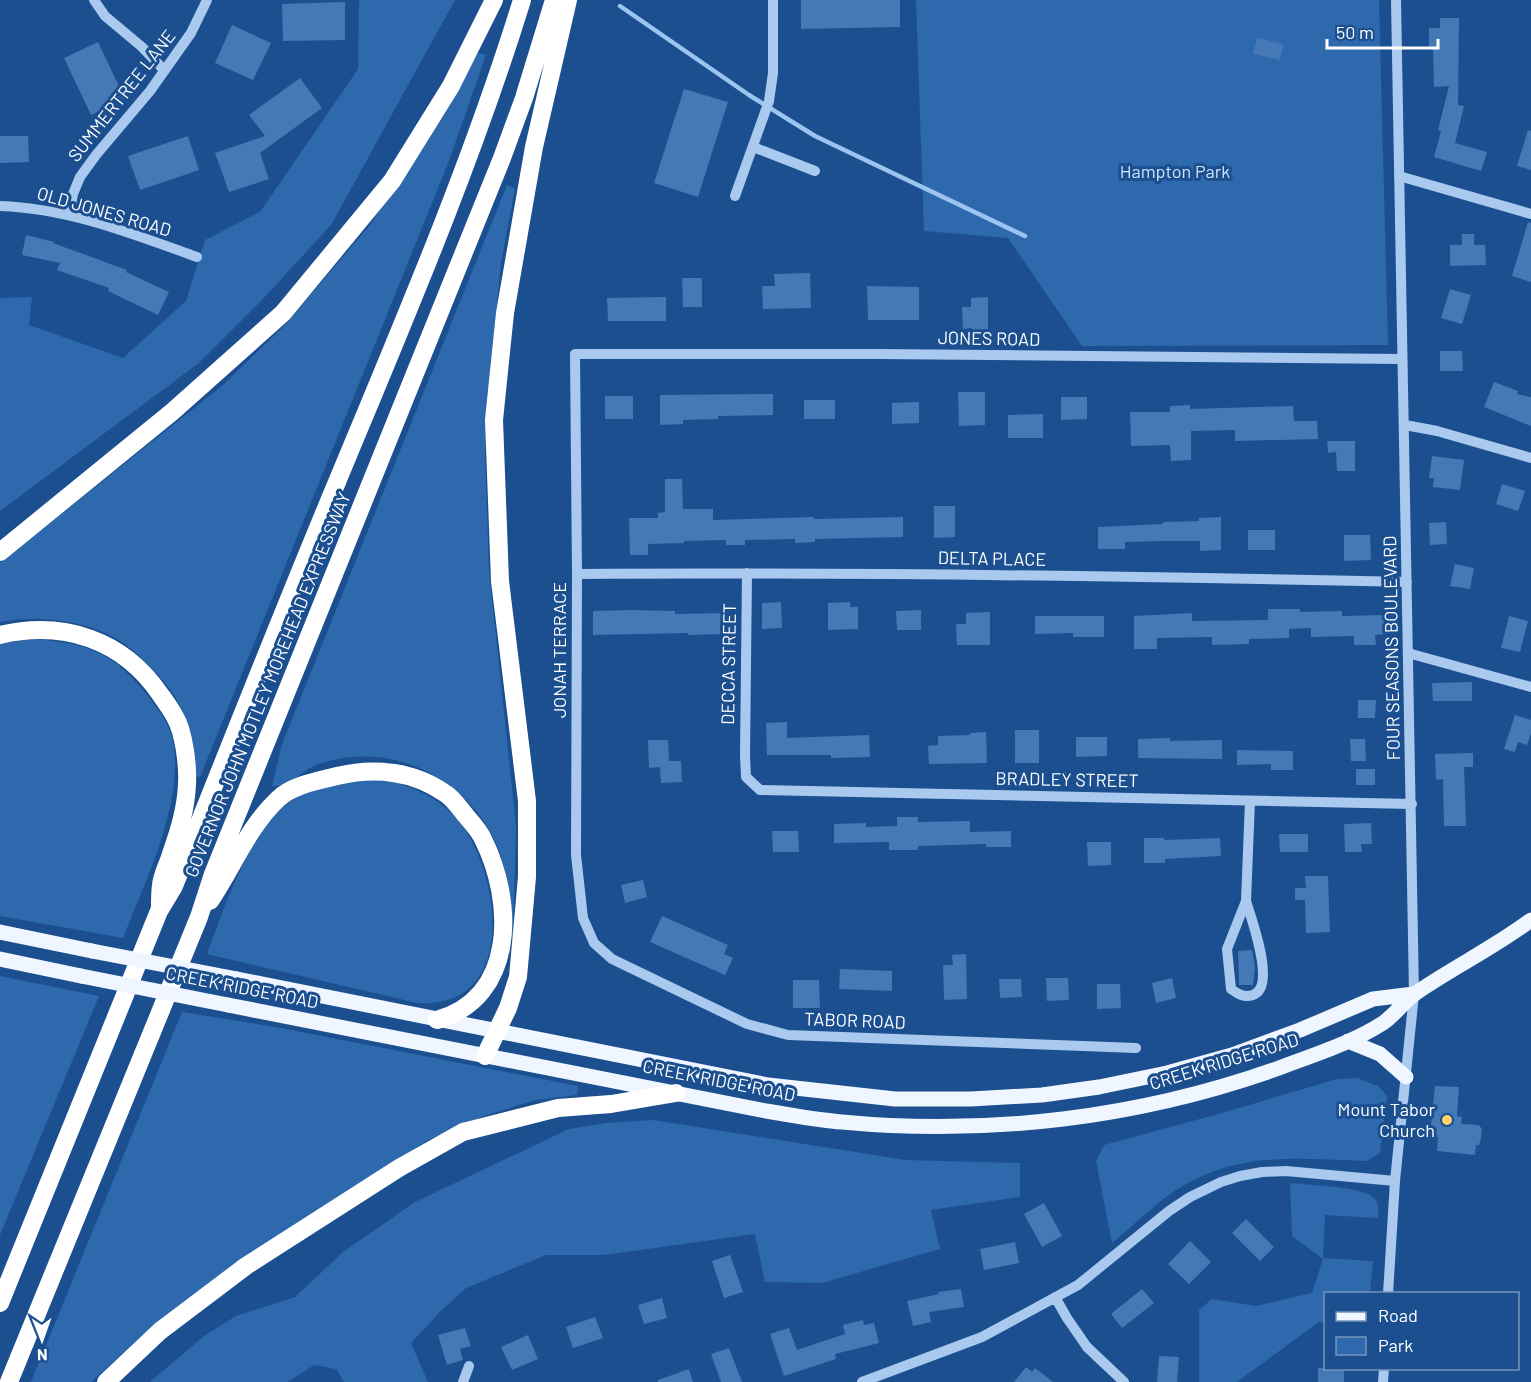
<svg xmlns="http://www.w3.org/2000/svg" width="1531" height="1382" font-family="Barlow,sans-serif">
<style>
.green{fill:#2e69ad}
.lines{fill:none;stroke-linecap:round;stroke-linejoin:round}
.stream{stroke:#9cc4f0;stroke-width:4.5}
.building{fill:#4478b7}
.minor{stroke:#a9c9ee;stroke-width:10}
.major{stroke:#f0f6ff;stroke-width:15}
.highway{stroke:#fff;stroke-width:18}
.major-bridge{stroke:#f0f6ff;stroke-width:15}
.poi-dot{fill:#ffd166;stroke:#1b4f8f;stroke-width:2}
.labels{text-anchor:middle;stroke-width:6;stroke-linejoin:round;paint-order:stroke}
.street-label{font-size:18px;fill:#fff;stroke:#1b4f8f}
.park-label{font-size:18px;fill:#cfe3fa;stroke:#1b4f8f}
.poi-label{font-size:18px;fill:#fff;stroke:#1b4f8f;text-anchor:end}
</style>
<rect width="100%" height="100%" fill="#1b4f8f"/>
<path class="green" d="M359,0H455L331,225L262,300L199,363L0,511V298L32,297L29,325L123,358L186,301L205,240L260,212L358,69Z
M916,0H1379L1388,345L1082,346L1008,238L924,231Z
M478,53L486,55L449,161L200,777L194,776C193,756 191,736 185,717C180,702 168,686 158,675C146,662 134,650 120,641C88,620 37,615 0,622V563L223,385L283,327L369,226L421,151Z
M507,185L515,188L501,263L492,354L485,454L489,570L516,826L513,938H509C508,918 508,898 506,878C495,802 419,746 343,758C334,760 324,762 316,765C301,771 288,788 272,786L282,744Z
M32,639C83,643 109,649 143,690C154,703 167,720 172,737C187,798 145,881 123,938L0,916V644Z
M383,779C411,786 439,797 458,820C502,873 519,1010 417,1003L207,954C224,908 248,835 287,804C298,795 314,788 328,783C344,778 366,780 383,779Z
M0,976L99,996L0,1235Z
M182,1012L276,1027L578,1086L577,1095L536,1100L484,1116L428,1140L201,1289L147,1331L91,1382H31Z
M1357,1078L1378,1086L1387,1096L1380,1153L1367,1161C1296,1159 1240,1150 1176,1190C1153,1205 1133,1226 1112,1243L1096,1161L1104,1145L1222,1113L1337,1079Z
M653,1120L906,1160L1020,1163V1197L931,1210L940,1249L822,1283L765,1282L755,1234L604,1255H546L466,1288L442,1310L411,1343L428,1382H344L336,1369L314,1365L288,1382H150L204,1336L236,1316L295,1297L343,1252L415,1202L569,1129L606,1123Z
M1290,1183C1308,1185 1359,1186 1373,1197C1380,1203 1378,1210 1378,1218L1325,1215L1323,1258L1373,1261L1370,1293L1326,1294L1325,1322H1319L1237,1382H1199V1310L1212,1299L1256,1306L1312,1293L1323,1259L1292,1236Z"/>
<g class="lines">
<path class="stream" d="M620,6L749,95L815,136L1025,236"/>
</g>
<path class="building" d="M801,0H900V27L801,29Z
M345,2V40L283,41L282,4Z
M1440,18H1459L1458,105L1464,106L1455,143L1487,152L1481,171L1434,157L1441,131L1438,130L1449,86L1434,87L1433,47H1429V28H1440Z
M232,25L271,43L253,80L215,63Z
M1257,38L1284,44L1280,60L1253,54Z
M98,42L125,99L91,115L64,58Z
M300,78L322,108L260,153L269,179L229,192L215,153L265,136L249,115Z
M684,89L728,102L698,197L654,183Z
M1528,130L1531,131V170L1517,166Z
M0,136H28L29,162L0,163Z
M188,136L199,170L140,190L128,156Z
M1528,222L1531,223V282L1512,276Z
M1462,234H1474V245H1485L1486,265L1450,266V245H1462Z
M26,235L54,242L53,243L127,270L126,272L169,292L158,315L108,291L109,288L57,270L60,263L22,255Z
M810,273L811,308L763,309L762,286H775L774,274Z
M682,278H702V307H683Z
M867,286L919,287V320H868Z
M1450,289L1471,295L1462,324L1441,318Z
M666,297V321H608L607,298Z
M988,297V338L972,339V328L963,329L962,307H971V298Z
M1440,351H1462L1463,371H1440Z
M1494,382L1518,391L1517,394L1531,397V426L1484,407Z
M958,392H985V425L959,426Z
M773,394V415L718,416V419L683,420V424L660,425V395Z
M605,396H633V419H605Z
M1061,397H1087V419L1061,420Z
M804,400H835V419H804Z
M919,402V423L892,424V403Z
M1190,405V409L1293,406L1294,421H1317L1318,439L1235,441V430L1191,431V460L1171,461L1170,445L1131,446L1130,412H1170V406Z
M1043,414V438H1008V415Z
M1327,441H1355V471H1337L1336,452L1328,453Z
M1432,456L1464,460L1460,490L1433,487L1434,478H1429Z
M665,479H682L683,509H713V520L814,517V519L903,517V537L815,539V542L795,543V539L745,540V545H726V540L684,541V543L648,544V555H630L629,518H658V513L665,512Z
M1502,484L1525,491L1518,511L1496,504Z
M934,506H955V537L934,538Z
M1221,517V550L1200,551V541H1164L1125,542V549H1098V527L1163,524V522L1199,521V518Z
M1446,522L1447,544L1430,545L1429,523Z
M1248,530H1275V550H1248Z
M1344,535H1370L1371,560L1344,561Z
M1455,564L1474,568L1470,589L1450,586Z
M781,602L782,628L762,629V603Z
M850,602V607H858V629L828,630V603Z
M1268,609H1300V612L1342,611V616L1386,615V634L1375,635L1376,645H1354V636L1311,637V628L1289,629V638L1249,639V644L1212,645V637L1157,638V649H1134V616L1192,613V621L1268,620Z
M631,610L675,611V614L727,613V634L688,635V633L593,635V611Z
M921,610V630H897L896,611Z
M990,612V645H957L956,624H966V613Z
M1035,616H1104V637H1073V633L1035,634Z
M1509,616L1528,621L1520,652L1501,648Z
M1472,682V701H1433L1432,683Z
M1358,700H1376L1375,718H1358Z
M1515,715L1531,720V733L1527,745L1518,742L1515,752L1504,749Z
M787,722V738L869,735L870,757L831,758V755H767L766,723Z
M1015,730H1039V763H1015Z
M986,732L987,763L929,764L928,746L938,745V736L970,735V733Z
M1076,737H1107V756L1076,757Z
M1170,738V741L1222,740V759L1138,758V739Z
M1350,739H1365L1366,761H1351Z
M648,740H668L669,761H681L682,782L661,783L660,767L649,768Z
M1237,750L1293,751V770H1271V764L1237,765Z
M1473,753V767H1464L1466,826H1444L1443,779L1436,780L1435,754Z
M1356,769H1375V785H1356Z
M897,817H918V822L970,821V832L1011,831V847H986V844L918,846V850H889V842L834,843V824L866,823V827L897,826Z
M1371,823L1372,844H1361L1362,852H1345L1344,824Z
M772,831H798L799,852H773Z
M1279,834H1308V852H1280Z
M1144,838H1164L1165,840L1220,838L1221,856L1165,859V863H1144Z
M1087,842H1111V865L1088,866Z
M1305,876H1328L1330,932L1306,933L1305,900H1295V888H1306Z
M643,880L647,897L625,903L621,885Z
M662,916L728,945L724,954L733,958L725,975L650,942Z
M1252,950L1255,967L1253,985H1239L1238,951Z
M966,954L967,999L944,1000L943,965H953L952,955Z
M840,969L892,971V991L839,989Z
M1046,978H1068L1069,1000L1047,1001Z
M1172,978L1176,998L1156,1003L1152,983Z
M999,979H1021L1022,997L1000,998Z
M793,980H819L820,1008H793Z
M1097,984H1120L1121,1008L1097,1009Z
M1435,1086L1459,1087L1457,1116L1462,1117L1461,1124L1479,1125L1482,1129L1481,1138L1479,1145H1476L1475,1155L1437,1151L1438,1137L1430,1136Z
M1044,1203L1062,1236L1042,1247L1024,1214Z
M1246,1219L1274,1247L1260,1261L1232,1233Z
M1190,1241L1211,1262L1189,1284L1168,1264Z
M1015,1242L1019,1263L984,1270L980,1249Z
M730,1255L743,1292L724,1298L712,1261Z
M961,1289L964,1307L929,1312L931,1322L913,1326L907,1301L939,1294L938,1292Z
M1142,1289L1154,1303L1122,1328L1111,1314Z
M662,1298L667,1318L644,1324L638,1305Z
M595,1317L603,1338L573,1348L566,1327Z
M863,1320L864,1325L874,1323L879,1343L835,1354L836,1359L784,1376L770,1334L789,1328L797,1350L845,1334L843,1325Z
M465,1328L471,1346L460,1349L463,1360L447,1365L438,1335Z
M528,1335L538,1359L512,1370L501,1347Z
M729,1348L742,1382H721L711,1354Z
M1159,1356L1179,1357L1177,1382H1157Z
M1026,1367L1032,1372L1035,1368L1053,1382H1014Z
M1318,1368H1344V1382H1318Z
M689,1369L693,1382H658V1380Z"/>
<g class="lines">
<path class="minor" d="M94,0L105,16L142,47L164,70
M753,147L815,171
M1399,176L1531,214
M735,196L769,101L773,73V0
M0,206C68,208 133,234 197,257
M69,215L73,194L80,177L96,155L150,91L191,33L207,0
M1405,425L1437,431L1531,458
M747,573L745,756L746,777L760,790L1412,804
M577,574C854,572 1131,576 1407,582
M1408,653L1531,687
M1246,901C1251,918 1277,987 1253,995C1244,998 1238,994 1231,989L1227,949L1246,901L1250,801
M1136,1048L788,1035L747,1024L612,959L594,943L583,918L576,855L577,574L575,354H877L1402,359
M1388,1294L1395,1181L1414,994L1396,0
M1055,1297L1067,1318L1087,1347L1124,1382
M463,1382L469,1366
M862,1382L982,1337L1078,1285L1169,1211L1190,1197L1221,1182L1240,1176L1262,1172L1286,1171L1395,1181
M1383,1382L1384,1368"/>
<path class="major" d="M0,932L92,951
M0,959L81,976
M237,979L768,1085L895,1099H971L1042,1095L1099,1087L1167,1073L1232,1055L1300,1030L1373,999L1414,994
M228,1005L766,1111C791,1115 816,1120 842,1122C989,1136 1139,1118 1279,1068C1313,1055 1352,1043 1383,1023C1395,1015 1404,1001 1416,993C1454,967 1495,947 1531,920
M1348,1041L1380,1054L1406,1077"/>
<path class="highway" d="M0,552L172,412L283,313L392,181L451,86L494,0
M0,635C64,620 123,640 160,694C165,701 171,709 175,717C184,732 188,766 187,784C186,809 179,831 171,854C168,864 162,875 161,885C160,892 160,900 160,908
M210,901C233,867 248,827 278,799C292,785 318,781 337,776C375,767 414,771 446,794C454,799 461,810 467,817C473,824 480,832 483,839C514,901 517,997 437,1020
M485,1056L508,1008L518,977L527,877V801L500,581L494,420L505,313L534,147L568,0
M0,1303L159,911L174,886C228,751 281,616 337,482C403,323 471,165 522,0
M9,1382L199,917L213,874L502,158L524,98L554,0
M106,1382L160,1331L246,1266L399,1168L463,1132L558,1108L611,1104L676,1093"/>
<path class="major-bridge" d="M92,951L237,979
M81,976L228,1005"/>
</g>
<circle class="poi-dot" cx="1447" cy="1120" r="6"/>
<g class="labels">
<g class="street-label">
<text transform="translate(122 96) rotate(-52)" y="6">SUMMERTREE LANE</text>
<text transform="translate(104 212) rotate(16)" y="6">OLD JONES ROAD</text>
<text transform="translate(989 339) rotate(1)" y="6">JONES ROAD</text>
<text transform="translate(992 559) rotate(1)" y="6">DELTA PLACE</text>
<text transform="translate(1392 648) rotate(-91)" y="6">FOUR SEASONS BOULEVARD</text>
<text transform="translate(560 650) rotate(-90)" y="6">JONAH TERRACE</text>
<text transform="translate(729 664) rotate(-89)" y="6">DECCA STREET</text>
<text transform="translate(268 685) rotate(-68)" y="6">GOVERNOR JOHN MOTLEY MOREHEAD EXPRESSWAY</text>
<text transform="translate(1067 780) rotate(1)" y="6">BRADLEY STREET</text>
<text transform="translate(242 988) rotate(11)" y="6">CREEK RIDGE ROAD</text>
<text transform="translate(855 1021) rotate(2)" y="6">TABOR ROAD</text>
<text transform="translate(1224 1062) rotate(-17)" y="6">CREEK RIDGE ROAD</text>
<text transform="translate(719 1081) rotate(11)" y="6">CREEK RIDGE ROAD</text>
</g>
<g class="park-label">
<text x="1175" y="178">Hampton Park</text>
</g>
<g class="poi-label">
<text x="1435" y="1116">Mount Tabor<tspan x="1435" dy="21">Church</tspan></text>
</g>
</g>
<rect x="1324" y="1292" width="195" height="78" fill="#1b4f8f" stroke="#7695bc" stroke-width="1.5"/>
<rect x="1336" y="1312" width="30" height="9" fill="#f0f6ff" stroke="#7695bc" stroke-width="1.5"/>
<text x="1378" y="1322" font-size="18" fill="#ffffff">Road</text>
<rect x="1336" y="1337" width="30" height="18" fill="#2e69ad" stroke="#7695bc" stroke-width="1.5"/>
<text x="1378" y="1352" font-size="18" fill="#ffffff">Park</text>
<g transform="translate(42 1340) rotate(179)" stroke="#1b4f8f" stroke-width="4.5" paint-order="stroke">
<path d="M0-4.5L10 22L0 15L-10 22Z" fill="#ffffff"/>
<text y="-9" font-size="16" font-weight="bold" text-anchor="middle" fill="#ffffff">N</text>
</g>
<path d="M1327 39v9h111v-9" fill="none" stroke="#ffffff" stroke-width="3"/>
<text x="1336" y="39" font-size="18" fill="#ffffff" stroke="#1b4f8f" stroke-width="4.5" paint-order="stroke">50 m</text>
</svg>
